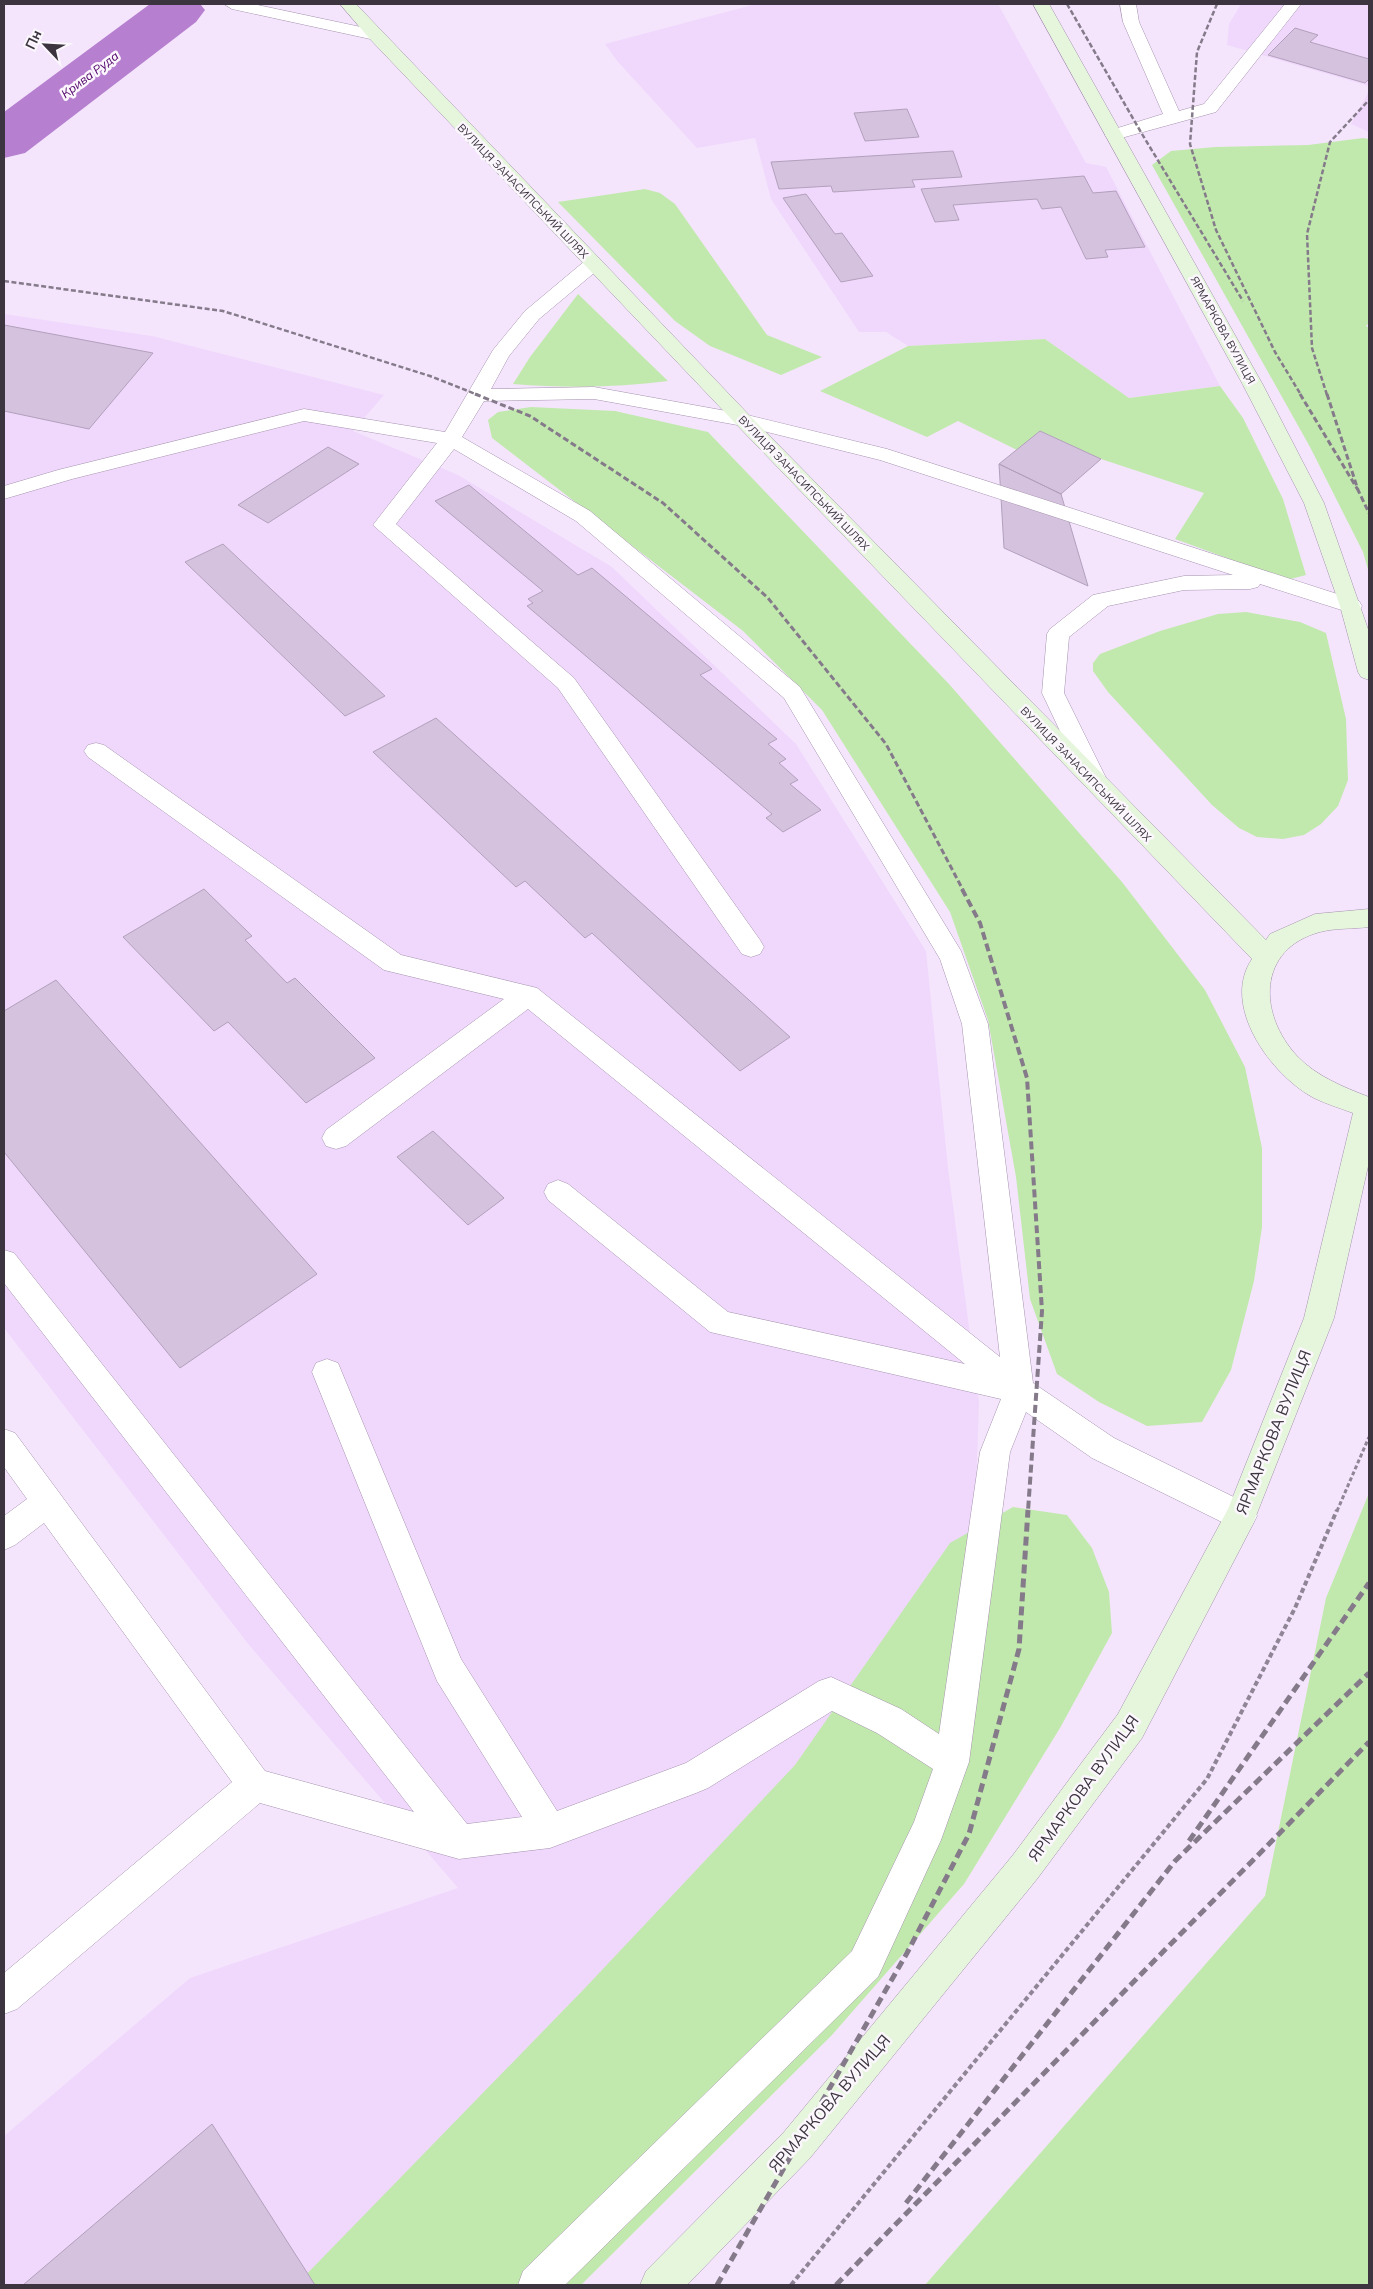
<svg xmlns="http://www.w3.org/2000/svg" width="1373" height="2289" font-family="Mulish,sans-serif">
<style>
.built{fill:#f0d8fc}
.green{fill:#c2e9ad}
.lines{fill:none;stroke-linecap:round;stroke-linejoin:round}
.river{fill:#b67fcf;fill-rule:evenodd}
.building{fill:#d5c2de;stroke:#b2a0bc}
.lane-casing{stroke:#a593ae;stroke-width:1}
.secondary-casing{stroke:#a593ae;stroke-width:1}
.path-far1{stroke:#908596;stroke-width:3;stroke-dasharray:4 2.5;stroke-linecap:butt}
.path{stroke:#908596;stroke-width:4;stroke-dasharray:5 3;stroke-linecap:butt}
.lane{fill:#fff;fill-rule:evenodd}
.secondary{fill:#e6f6dc;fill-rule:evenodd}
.rail-far3{stroke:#847a8a;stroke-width:2.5;stroke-dasharray:5 2.5;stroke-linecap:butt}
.rail-far2{stroke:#847a8a;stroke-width:3;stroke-dasharray:6 3;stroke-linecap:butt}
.rail-far1{stroke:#847a8a;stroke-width:4;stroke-dasharray:8 4;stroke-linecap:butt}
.rail{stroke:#847a8a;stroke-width:5;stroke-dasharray:9 5;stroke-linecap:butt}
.labels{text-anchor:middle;stroke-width:5;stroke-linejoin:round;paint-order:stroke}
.far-street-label{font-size:11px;fill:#3c3540;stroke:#fbf7fd}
.far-water-label{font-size:12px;font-style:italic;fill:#4f0169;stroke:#fbf7fd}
.near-street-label{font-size:16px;fill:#3c3540;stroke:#fbf7fd}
</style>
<rect width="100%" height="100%" fill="#f4e5fd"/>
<path class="built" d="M756,4H998L1086,163L1106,167L1220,386L1129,398L1045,339L908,346L886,332H859L771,199L755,138L697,148L618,62L605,44Z
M1241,4H1369V86L1227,45L1229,24Z
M1369,91V132L1351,124Z
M4,314L152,336L384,395L353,431L458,475L612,567L796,744L926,951L948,1168L979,1402L975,1516L932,1644L477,2285H4V2136L190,1978L458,1888L249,1645L4,1328Z"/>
<path class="green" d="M1363,138L1369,139V323L1366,326L1369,328V573L1363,552L1310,447L1152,165L1171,151L1215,147L1308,145Z
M645,189L660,193L675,204L767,335L822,357L781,375L710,346L675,321L558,202Z
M578,294L668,381C616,388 564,388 513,384L530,357Z
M1045,339L1129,398L1220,386L1243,418L1283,499L1306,575L1287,580L1175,539L1204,493L1101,459L1040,431L1017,450L958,421L927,437L820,391L908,346Z
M531,407L615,411L708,432L949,684L1122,882L1205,990L1245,1067L1262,1148V1227L1254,1281L1231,1370L1202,1422L1147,1426L1099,1402L1057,1374L1030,1299L1016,1177L988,1020L950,912L822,710L743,631L492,438L488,420L498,412Z
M1246,612L1300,622L1326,633L1346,719L1348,780L1338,806L1321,824L1304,835L1283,839L1257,837L1239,828L1212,805L1108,692L1093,671V663L1100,654L1160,631L1218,614Z
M1369,1493V2285H925L1265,1896L1326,1598Z
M1013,1507L1067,1515L1092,1548L1109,1592L1112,1633L1060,1728L964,1884L832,2035L581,2285H296L585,1988L795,1765L950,1543Z"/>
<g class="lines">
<path class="river" d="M150,4H200L205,10L196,22L25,153L4,158V112Z"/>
</g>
<path class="building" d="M1295,28L1318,35L1310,42L1369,59V79L1365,83L1268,55Z
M907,109L919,137L865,141L854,113Z
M953,151L962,177L912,180L915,187L833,192L831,186L779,189L771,162Z
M1084,176L1093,193L1116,191L1145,247L1105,250L1108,257L1086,259L1061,207L1042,209L1037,199L953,205L959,220L935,222L921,189Z
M806,194L835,234L842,233L873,276L841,282L783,198Z
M4,325L153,353L89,429L4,411Z
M1040,431L1101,459L1061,494L999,464Z
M328,447L359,464L268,523L238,505Z
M999,464L1061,494L1088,586L1004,548Z
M469,485L578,575L592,568L712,669L700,675L777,739L768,744L786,759L779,763L798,780L790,784L821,810L783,832L766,818L772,814L527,606L533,603L528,599L543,591L435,501Z
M223,544L385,696L345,716L185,562Z
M436,718L790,1037L740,1071L592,933L585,938L525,881L516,887L373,752Z
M204,889L252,936L245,940L287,983L295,978L375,1058L306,1103L228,1022L214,1031L123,937Z
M56,980L317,1274L180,1368L4,1152V1011Z
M433,1131L504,1198L468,1225L397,1157Z
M212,2124L315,2285H23Z"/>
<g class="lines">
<defs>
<path id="lane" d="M224,4H253L375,30L383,35L375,40L232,9Z
M1120,4H1136L1139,22L1179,111L1204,104L1285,4H1301L1216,112L1114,140L1108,139L1105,135L1108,131L1163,114L1123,22Z
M593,258L600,260L602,264L600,268L539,319L509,356L491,389L594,387L743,414L887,449L1359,601L1362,606L1359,611L1351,613L1260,584L1258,587L1250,589L1184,590L1108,606L1069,637L1064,693L1109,784L1105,790L1097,792L1089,790L1085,784L1042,693L1047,634L1050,629L1093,595L1184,576L1233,575L880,460L743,426L594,399L484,401L462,437L590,511L800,687L961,951L988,1024L1033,1383L1114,1438L1252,1506L1257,1516L1252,1526L1241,1531L1230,1526L1092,1458L1026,1412L1010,1452L969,1762L941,1840L878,1977L565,2285H518L523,2271L852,1951L914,1822L933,1769L877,1733L832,1711L708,1788L696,1793L550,1848L459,1859L260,1803L17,2009L4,2014V1973L232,1782L44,1523L15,1545L4,1550V1516L27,1499L4,1467V1429L15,1433L265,1771L414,1812L4,1283V1250L14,1253L467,1824L522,1817L437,1681L312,1372L316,1363L327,1359L338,1363L461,1659L557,1811L686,1763L819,1681L831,1677L901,1709L939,1734L980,1452L1001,1399L710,1332L548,1200L544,1192L548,1184L558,1180L568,1184L728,1312L965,1364L528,1009L346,1146L336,1149L326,1146L322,1138L326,1130L504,999L384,970L88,757L84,751L88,745L96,743L104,745L401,955L537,988L1000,1357L962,1024L940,959L784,698L576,521L454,449L396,524L574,678L760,940L764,947L760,954L751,957L742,954L558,688L373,525L437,443L304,421L72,479L4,499V486L58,470L304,409L445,432L493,350L525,311L586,260Z"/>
<path id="secondary" d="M340,4H356L750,416L1266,940L1270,934L1315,914L1369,909V927C1353,929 1335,928 1320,932C1257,949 1258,1014 1297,1056C1316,1076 1343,1087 1369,1097V1162L1334,1318L1252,1526L1142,1738L1037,1879L810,2158L687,2285H640L646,2271L784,2132L1013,1855L1118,1714L1228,1509L1304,1318L1353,1113C1340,1108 1326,1104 1314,1098C1272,1076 1220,1006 1252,959L736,424L369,38Z
M1033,4H1049L1263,385L1324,503L1369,632V680L1361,677L1358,672L1340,606L1304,503L1243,385Z"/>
</defs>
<use href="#lane" class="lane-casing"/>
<use href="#secondary" class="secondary-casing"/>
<path class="path-far1" d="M1337,1511L1369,1437"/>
<path class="path" d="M791,2285L1207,1779L1295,1608L1337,1510"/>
<use href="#lane" class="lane"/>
<use href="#secondary" class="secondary"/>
<path class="rail-far3" d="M1067,4L1142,134L1243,301
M1217,4L1197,52L1190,144L1216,230L1275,352L1301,395
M4,281L223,311L430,376L478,395
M1327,395L1312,348L1307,234L1330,142L1369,100"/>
<path class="rail-far2" d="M475,394L530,416L663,503L768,598L886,744L963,890
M1300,394L1358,490
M1327,394L1358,490L1369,513"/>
<path class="rail-far1" d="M962,889L980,923L1027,1078L1042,1311L1028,1511"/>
<path class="rail" d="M1189,1841L1369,1583
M906,2203L1175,1861L1369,1673
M717,2285L907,1953L969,1834L1019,1649L1028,1510
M836,2285L1369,1742"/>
</g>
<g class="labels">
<g class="far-street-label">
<text transform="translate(523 191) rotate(46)" y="4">ВУЛИЦЯ ЗАНАСИПСЬКИЙ ШЛЯХ</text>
<text transform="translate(1223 330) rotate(61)" y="4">ЯРМАРКОВА ВУЛИЦЯ</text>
<text transform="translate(804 483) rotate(46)" y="4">ВУЛИЦЯ ЗАНАСИПСЬКИЙ ШЛЯХ</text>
<text transform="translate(1086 774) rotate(46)" y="4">ВУЛИЦЯ ЗАНАСИПСЬКИЙ ШЛЯХ</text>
</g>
<g class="far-water-label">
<text transform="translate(90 75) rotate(-37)" y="4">Крива Руда</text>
</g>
<g class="near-street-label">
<text transform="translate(1273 1432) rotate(-68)" y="6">ЯРМАРКОВА ВУЛИЦЯ</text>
<text transform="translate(1083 1788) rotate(-54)" y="6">ЯРМАРКОВА ВУЛИЦЯ</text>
<text transform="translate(829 2103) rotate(-49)" y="6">ЯРМАРКОВА ВУЛИЦЯ</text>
</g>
</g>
<rect width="1373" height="2289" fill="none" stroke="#3c3540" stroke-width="10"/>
<g transform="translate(45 45) rotate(295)" stroke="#fbf7fd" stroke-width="4" paint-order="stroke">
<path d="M0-4L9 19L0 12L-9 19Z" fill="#3c3540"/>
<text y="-8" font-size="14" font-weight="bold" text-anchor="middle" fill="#3c3540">Пн</text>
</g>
</svg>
